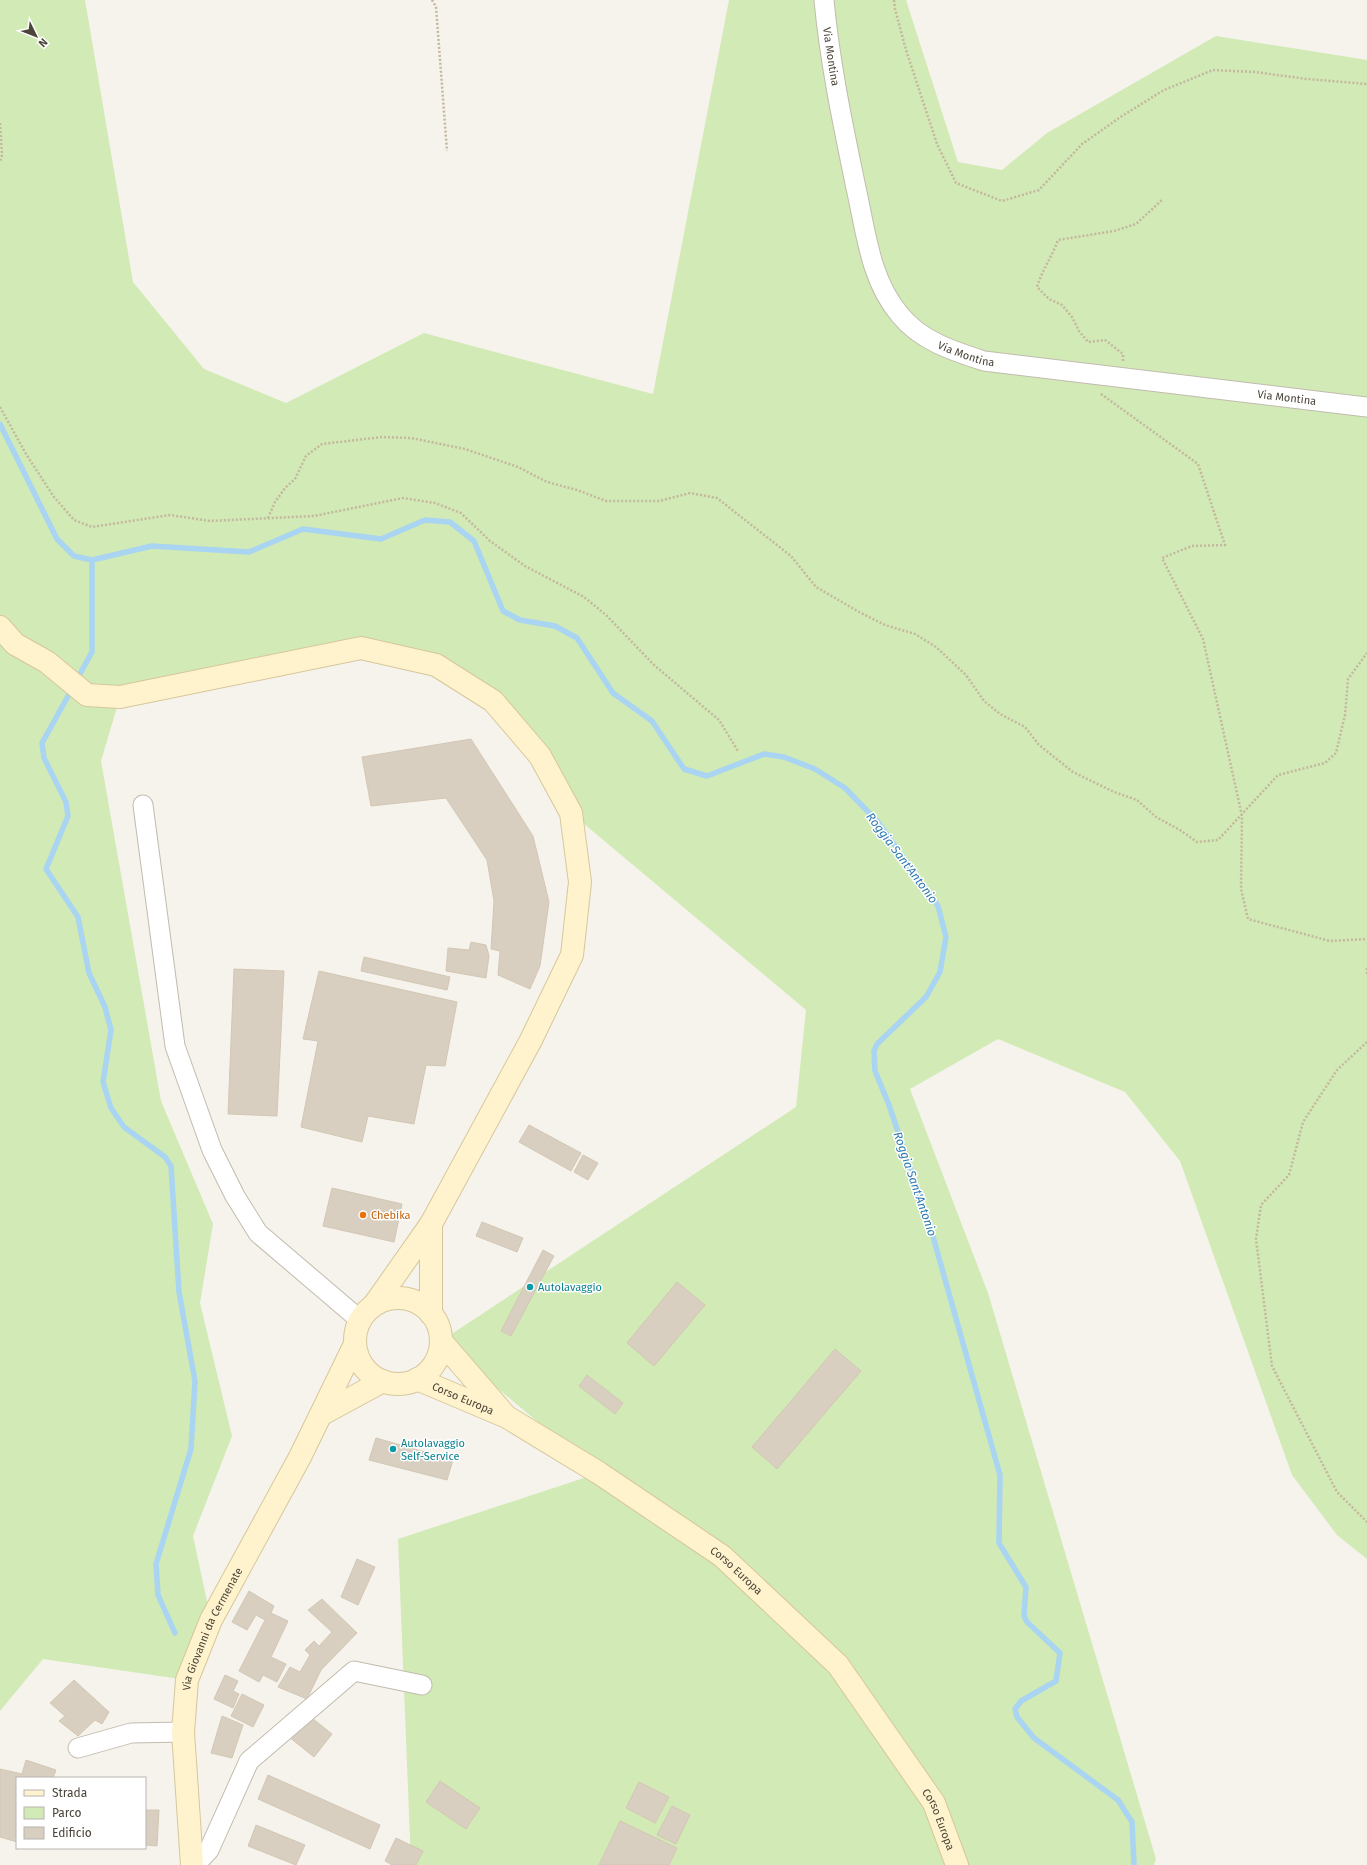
<svg xmlns="http://www.w3.org/2000/svg" width="1367" height="1865" font-family="'Fira Sans',sans-serif">
<style>
.green{fill:#d2eab5}
.lines{fill:none;stroke-linecap:round;stroke-linejoin:round}
.stream{stroke:#a9d4f2;stroke-width:5.5}
.building{fill:#d8cfc1;stroke:#d3c7b4}
.street-casing{stroke:#c2bbae;stroke-width:21}
.secondary-casing{stroke:#d6c79b;stroke-width:24}
.path{stroke:#c4b79f;stroke-width:2.5;stroke-dasharray:2 2;stroke-linecap:butt}
.street{stroke:#fff;stroke-width:19}
.secondary{stroke:#fff3cd;stroke-width:22}
.food-dot{fill:#e8710a;stroke:#fff;stroke-width:1.5}
.culture-dot{fill:#0f9aa8;stroke:#fff;stroke-width:1.5}
.labels{text-anchor:middle;stroke-width:3;stroke-linejoin:round;paint-order:stroke}
.street-label{font-size:11px;fill:#4b4439;stroke:#fff}
.food-label{font-size:11px;fill:#c56008;stroke:#fff;text-anchor:start}
.culture-label{font-size:11px;fill:#0d838f;stroke:#fff;text-anchor:start}
.water-label{font-size:12px;font-style:italic;fill:#2e7ab2;stroke:#fff}
</style>
<rect width="100%" height="100%" fill="#f6f3ec"/>
<path class="green" d="M0,0H85L133,282L204,369L286,403L424,333L653,394L729,0H906L958,162L1002,170L1047,133L1216,36L1367,60V1559L1337,1535L1292,1475L1180,1161L1125,1092L998,1039L910,1089L988,1293L1156,1859L1154,1865H413L411,1863L398,1539L599,1473L441,1341L796,1107L806,1010L571,813L540,756L436,665L361,648L120,697L101,761L161,1101L213,1224L200,1303L232,1436L193,1536L211,1620L187,1680L43,1659L0,1711Z"/>
<g class="lines">
<path class="stream" d="M0,424L57,539L74,556L92,560L152,546L249,552L303,529L381,539L425,520L450,522L474,541L503,611L520,620L555,626L577,638L613,693L652,721L684,769L707,776L764,754L784,757L815,769L845,788L878,822L938,906L946,937L940,972L926,997L877,1044L874,1051L875,1071L889,1105L932,1233L1000,1475L999,1543L1026,1587L1024,1616L1027,1622L1060,1653L1056,1681L1021,1701L1015,1709L1017,1717L1034,1738L1118,1800L1132,1822L1134,1865
M76,681L92,652V560
M72,689L42,743L44,758L66,802L68,816L46,869L78,917L89,973L105,1007L111,1030L103,1082L111,1108L124,1127L165,1157L171,1166L179,1292L195,1381L191,1449L156,1564L158,1595L175,1633"/>
</g>
<path class="building" d="M471,739L533,836L549,902L540,966L530,989L498,975L500,951L491,949L494,901L487,860L446,798L371,806L362,757Z
M471,942L486,945L489,956L486,978L446,971L448,948L469,950Z
M364,957L450,977L447,990L361,971Z
M234,969L284,971L277,1116L228,1114Z
M319,971L457,1002L445,1066L426,1065L414,1124L368,1116L362,1142L301,1127L318,1041L303,1039Z
M529,1125L581,1153L571,1171L519,1142Z
M583,1155L598,1163L588,1180L574,1172Z
M332,1188L402,1204L394,1242L323,1226Z
M482,1222L523,1238L517,1252L476,1236Z
M543,1250L554,1256L511,1336L501,1331Z
M677,1282L705,1305L654,1366L627,1343Z
M835,1349L861,1371L777,1469L752,1447Z
M587,1375L623,1403L615,1414L579,1386Z
M376,1438L453,1460L447,1480L369,1460Z
M357,1559L375,1567L358,1605L341,1597Z
M249,1591L274,1606L271,1613L288,1621L271,1657L286,1664L277,1682L263,1675L259,1682L239,1671L265,1620L256,1615L247,1630L232,1622Z
M322,1599L357,1633L321,1670L307,1699L278,1687L290,1667L300,1672L310,1655L305,1650L314,1641L319,1646L332,1632L308,1610Z
M225,1675L238,1681L233,1691L239,1694L233,1708L214,1699Z
M74,1680L109,1712L102,1724L95,1720L78,1736L59,1721L65,1716L50,1703Z
M242,1694L264,1705L253,1727L231,1716Z
M307,1714L332,1734L314,1757L289,1737Z
M222,1716L243,1725L232,1758L211,1753Z
M26,1760L56,1770L53,1778H17V1842L0,1837V1769L22,1774Z
M268,1775L380,1825L370,1849L258,1799Z
M440,1781L480,1808L466,1829L426,1802Z
M639,1782L669,1797L655,1823L626,1808Z
M672,1806L690,1815L676,1844L657,1835Z
M145,1810H159L157,1846L145,1845Z
M620,1821L677,1848L669,1865H599Z
M256,1825L305,1845L296,1865L248,1846Z
M396,1838L423,1851L416,1865H392L385,1861Z"/>
<g class="lines">
<defs>
<g id="street">
<path id="s1" d="M824,0C830,64 843,125 856,188C866,232 870,280 900,315C921,341 953,351 984,361L1367,407"/>
<path d="M143,805L175,1046L212,1150L235,1196L258,1233L360,1320"/>
<path d="M78,1748L131,1733L183,1732"/>
<path d="M195,1865L209,1850L249,1761L354,1671L422,1685"/>
</g>
<g id="secondary">
<path d="M0,627L15,644L47,662L87,695L120,697L361,648L436,665L493,701L540,756L571,813L580,882L572,955L531,1040L431,1224L374,1305"/>
<path d="M431,1224V1314"/>
<circle cx="398" cy="1341" r="43"/>
<path d="M441,1341L504,1414"/>
<path id="s2" d="M417,1379L507,1417L599,1473L722,1556L838,1665L934,1803L957,1865"/>
<path d="M322,1414L383,1381"/>
<path id="s3" d="M192,1865L183,1732L187,1680L211,1620L300,1457L355,1344"/>
</g>
</defs>
<use href="#street" class="street-casing"/>
<use href="#secondary" class="secondary-casing"/>
<path class="path" d="M432,0L436,7L447,151
M894,0L895,9L906,50L937,144L956,183L1002,201L1039,190L1082,144L1122,116L1164,90L1213,70L1255,72L1307,79L1367,84
M0,123L2,155L0,162
M1123,361V354L1105,340L1088,342L1079,331L1072,317L1062,305L1049,299L1037,287C1042,270 1052,257 1058,240L1114,231L1136,224L1162,200
M1101,394L1198,464L1225,545L1192,546L1162,558L1203,639L1242,816L1241,889L1248,919L1330,941L1367,939
M0,407L26,454L54,497L74,520L92,527L170,515L210,521L314,516L403,498L435,503L461,513L490,541L525,566L584,597L606,615L654,665L719,720L738,751
M268,518L275,502L285,488L295,479L306,456L322,444L382,437L411,438L465,449L518,467L547,482L577,490L606,501H659L690,493L717,498L791,556L816,587L859,612L885,625L915,634L936,647L966,675L984,701L1000,714L1025,727L1039,745L1073,772L1114,792L1137,800L1156,817L1180,830L1197,842L1218,840L1278,775L1325,763L1336,753L1345,715L1348,679L1367,653
M1367,968V974
M1367,1042L1337,1070L1303,1122L1289,1175L1261,1205L1256,1239L1272,1366L1337,1492L1367,1522"/>
<use href="#street" class="street"/>
<use href="#secondary" class="secondary"/>
</g>
<circle class="food-dot" cx="363" cy="1215" r="4"/>
<g class="culture-dot">
<circle cx="530" cy="1287" r="4"/>
<circle cx="393" cy="1449" r="4"/>
</g>
<g class="labels">
<g class="street-label">
<text dy="4" stroke="none"><textPath href="#s1" startOffset="57">Via Montina</textPath></text>
<text dy="4" stroke="none"><textPath href="#s1" startOffset="405">Via Montina</textPath></text>
<text dy="4" stroke="none"><textPath href="#s1" startOffset="729">Via Montina</textPath></text>
<text dy="4" stroke="none"><textPath href="#s2" startOffset="50">Corso Europa</textPath></text>
<text dy="4" stroke="none"><textPath href="#s2" startOffset="374">Corso Europa</textPath></text>
<text dy="4" stroke="none"><textPath href="#s3" startOffset="242">Via Giovanni da Cermenate</textPath></text>
<text dy="4" stroke="none"><textPath href="#s2" startOffset="698">Corso Europa</textPath></text>
</g>
<g class="food-label">
<text x="371" y="1219">Chebika</text>
</g>
<g class="culture-label">
<text x="538" y="1291">Autolavaggio</text>
<text x="401" y="1447">Autolavaggio<tspan x="401" dy="13">Self-Service</tspan></text>
</g>
<g class="water-label">
<text transform="translate(902 858) rotate(53)" y="4">Roggia Sant'Antonio</text>
<text transform="translate(915 1184) rotate(71)" y="4">Roggia Sant'Antonio</text>
</g>
</g>
<rect x="16" y="1777" width="130" height="72" fill="#ffffff" stroke="#b7b4b0"/>
<rect x="24" y="1790" width="20" height="6" fill="#fff3cd" stroke="#b7b4b0"/>
<text x="52" y="1797" font-size="12" fill="#4b4439">Strada</text>
<rect x="24" y="1807" width="20" height="12" fill="#d2eab5" stroke="#b7b4b0"/>
<text x="52" y="1817" font-size="12" fill="#4b4439">Parco</text>
<rect x="24" y="1827" width="20" height="12" fill="#d8cfc1" stroke="#b7b4b0"/>
<text x="52" y="1837" font-size="12" fill="#4b4439">Edificio</text>
<g transform="translate(36 36) rotate(133)" stroke="#ffffff" stroke-width="3" paint-order="stroke">
<path d="M0-3L7 15L0 10L-7 15Z" fill="#4b4439"/>
<text y="-6" font-size="11" font-weight="bold" text-anchor="middle" fill="#4b4439">N</text>
</g>
</svg>
